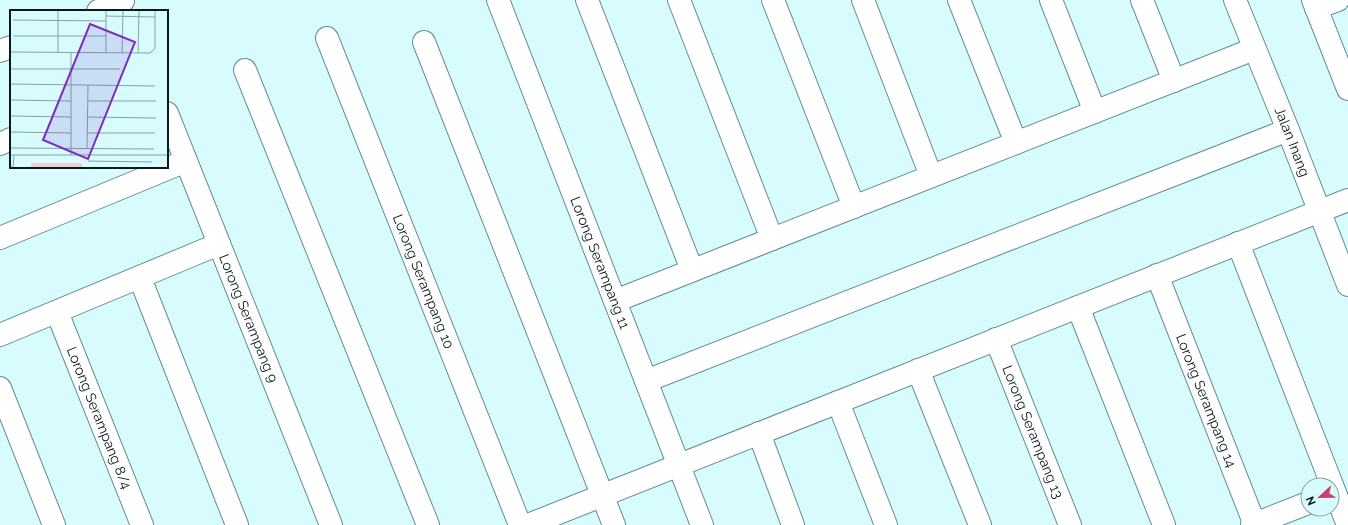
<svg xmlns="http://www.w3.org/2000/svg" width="1348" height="525" font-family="Raleway,sans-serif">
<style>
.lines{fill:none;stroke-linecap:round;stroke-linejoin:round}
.minor-casing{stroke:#648d90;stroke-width:24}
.minor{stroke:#fff;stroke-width:22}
.labels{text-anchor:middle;stroke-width:3;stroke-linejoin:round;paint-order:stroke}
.street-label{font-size:14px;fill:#091a1b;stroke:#d8fcfe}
.inset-road{fill:none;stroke:#85a2a3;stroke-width:1}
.view{fill:#7b2cbf;fill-opacity:0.15;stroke:#7b2cbf;stroke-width:2}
.inset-edge{fill:none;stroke:#091a1b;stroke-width:2}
</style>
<rect width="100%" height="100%" fill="#d8fcfe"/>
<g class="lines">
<defs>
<g id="minor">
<path id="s1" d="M498,0L702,525"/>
<path d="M587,0L692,270"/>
<path d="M679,0L772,239"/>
<path d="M773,0L854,207"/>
<path d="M863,0L931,176"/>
<path d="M959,0L1016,143"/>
<path d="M1051,0L1095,112"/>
<path d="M1142,0L1174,81"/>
<path id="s2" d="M1235,0L1288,130L1348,285"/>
<path d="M1313,0L1348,89"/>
<path d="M1316,8L1338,0"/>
<path d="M98,11L123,1"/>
<path id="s3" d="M327,38L520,525"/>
<path d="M424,42L614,525"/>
<path d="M0,51L11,47"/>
<path d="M245,70L428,525"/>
<path id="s4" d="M167,113L331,525"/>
<path d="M0,144L11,139"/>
<path d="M0,238L186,161"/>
<path d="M1238,243L1332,485"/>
<path id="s5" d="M1157,275L1255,525"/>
<path d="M140,278L237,525"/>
<path d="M615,301L1254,49"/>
<path d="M1078,307L1164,525"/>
<path id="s6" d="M57,312L142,525"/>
<path d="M0,335L219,244"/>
<path id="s7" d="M996,339L1070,525"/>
<path d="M918,370L980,525"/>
<path d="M646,381L1288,130"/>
<path d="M0,388L54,525"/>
<path d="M838,402L886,525"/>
<path d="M759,433L793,525"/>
<path d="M1332,485L1348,525"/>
<path d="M528,525L1348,200"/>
<path d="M1252,525L1308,503"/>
</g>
</defs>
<use href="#minor" class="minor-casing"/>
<use href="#minor" class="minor"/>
</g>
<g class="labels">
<g class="street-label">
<text dy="5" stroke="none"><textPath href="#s2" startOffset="153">Jalan Inang</textPath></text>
<text dy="5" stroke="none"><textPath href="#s1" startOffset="282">Lorong Serampang 11</textPath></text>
<text dy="5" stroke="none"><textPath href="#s3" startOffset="262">Lorong Serampang 10</textPath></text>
<text dy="5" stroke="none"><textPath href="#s4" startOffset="221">Lorong Serampang 9</textPath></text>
<text dy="5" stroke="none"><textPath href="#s5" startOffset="135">Lorong Serampang 14</textPath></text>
<text dy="5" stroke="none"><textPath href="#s6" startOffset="114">Lorong Serampang 8/4</textPath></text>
<text dy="5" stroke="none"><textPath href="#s7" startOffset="100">Lorong Serampang 13</textPath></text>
</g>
</g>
<g transform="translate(10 10)">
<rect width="158" height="158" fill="#d8fcfe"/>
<path d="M22,153H72V157H20Z" fill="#f3cbd1"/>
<path class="inset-road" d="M96,6L145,7M3,10L96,11M3,26H96M0,42L140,43L145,38V1M48,43V1M96,43V1M112,43L113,1M128,43L129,1M0,59H110M0,74L145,76M0,90L61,91M78,91H146M0,106L61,107M77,107L146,108M0,122L61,123M77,123H145M0,138L144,139M77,139L78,75M0,145H158M61,145V43M78,151L142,152M3,157L4,145"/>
<path class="view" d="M80,14L125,32L78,149L33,130Z"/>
<rect width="158" height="158" class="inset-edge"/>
</g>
<g transform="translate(1320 497) rotate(248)"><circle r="19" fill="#d8fcfe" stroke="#85a2a3"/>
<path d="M0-3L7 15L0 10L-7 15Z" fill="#cd3f69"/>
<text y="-6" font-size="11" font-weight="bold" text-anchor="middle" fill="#091a1b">N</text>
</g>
</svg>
